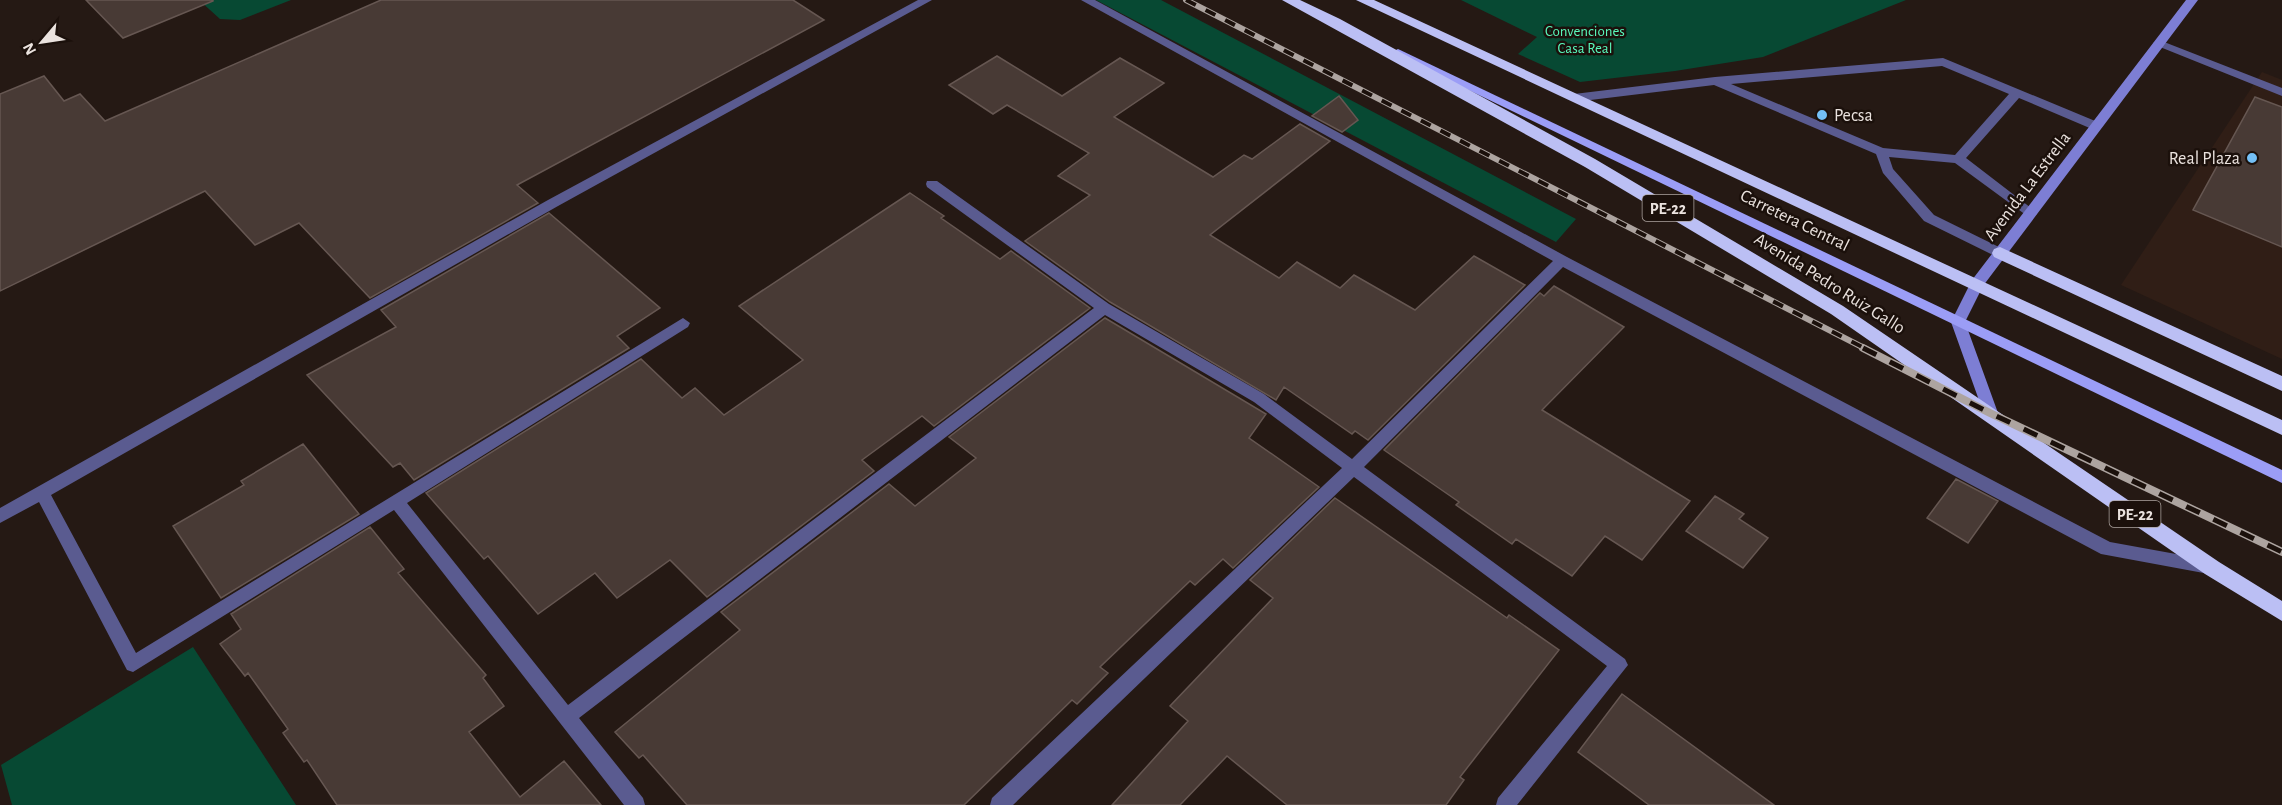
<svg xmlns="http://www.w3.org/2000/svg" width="2282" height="805" font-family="'Alegreya Sans',sans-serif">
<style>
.built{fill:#301e16}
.green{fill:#074933}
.building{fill:#483a35;stroke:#665752;stroke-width:1.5}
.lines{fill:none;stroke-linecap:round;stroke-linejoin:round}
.lane{fill:#5a5b90;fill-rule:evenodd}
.street{fill:#5a5b90;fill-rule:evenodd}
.secondary{fill:#7d7ed4;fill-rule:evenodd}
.primary{fill:#9b9df6;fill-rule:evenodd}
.highway{fill:#bbbff4;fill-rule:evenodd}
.rail-far1-casing{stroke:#ada4a0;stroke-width:6}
.rail-casing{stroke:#ada4a0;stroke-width:8}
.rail-far1{stroke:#1b100b;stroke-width:4;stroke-dasharray:11;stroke-linecap:butt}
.rail{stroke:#1b100b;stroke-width:5;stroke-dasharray:15;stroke-linecap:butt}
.poi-dot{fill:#74c0f6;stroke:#1b100b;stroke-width:2}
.labels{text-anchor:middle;stroke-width:5;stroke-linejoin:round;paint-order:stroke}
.far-park-label{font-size:15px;fill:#59f7bb;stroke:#1b100b}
.shield{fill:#1b100b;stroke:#aca39f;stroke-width:1.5}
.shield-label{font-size:16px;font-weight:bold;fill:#eae2de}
.poi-label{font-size:18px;fill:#eae2de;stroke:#1b100b;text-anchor:start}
.street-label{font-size:18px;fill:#eae2de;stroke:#1b100b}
</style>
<rect width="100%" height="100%" fill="#251914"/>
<path class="built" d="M2262,72L2282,80V359L2121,285Z"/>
<path class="green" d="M199,0H291L240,20L220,19Z
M1096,0H1161L1576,219L1556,242Z
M1461,0H1906L1763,57L1675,71L1580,82L1518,54L1537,37Z
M193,647L296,805H12L1,765Z"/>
<path class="building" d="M86,0H213V1L123,38Z
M381,0H793L824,20L517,185L538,203L370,298L299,223L255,245L205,191L0,291V94L44,76L64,101L80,94L105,121Z
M997,56L1062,96L1120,58L1164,83L1114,117L1213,177L1244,155L1252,159L1300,124L1330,141L1210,235L1279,278L1297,262L1340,288L1354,275L1415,310L1474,256L1525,285L1368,440L1355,431L1352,434L1284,387L1276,400L1110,302L1025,241L1090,195L1058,176L1089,153L1007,105L993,114L949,85Z
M1339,96L1358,120L1342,132L1312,116Z
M2255,97L2282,107V247L2193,210Z
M910,193L944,216L941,218L1000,259L1011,251L1090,308L934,426L922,416L862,460L874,471L707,597L670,560L617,598L595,573L538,614L488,556L484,559L426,493L641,359L682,398L695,388L724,415L803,360L739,306Z
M549,213L660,308L617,336L629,348L414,480L400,463L393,467L307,375L396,327L381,310Z
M1554,286L1624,327L1542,410L1690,501L1642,560L1605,536L1572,576L1516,539L1512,544L1456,505L1459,502L1384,450L1540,293L1544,296Z
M1105,318L1266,414L1249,438L1319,487L1233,568L1223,559L1195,585L1190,581L1100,667L1108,673L1077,704L1072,700L964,805H687L643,755L639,758L615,732L740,630L721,612L889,484L915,506L976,458L949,437Z
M303,444L359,514L221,598L173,526L244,485L241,481Z
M1956,479L1998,501L1968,543L1927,518Z
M1715,496L1744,514L1739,519L1768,538L1743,568L1686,531Z
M1335,498L1507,618L1509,615L1559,650L1460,777L1464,780L1446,805H1287L1227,756L1180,805H1112L1188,721L1170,706L1273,598L1250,580Z
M370,527L404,569L398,573L486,675L483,678L504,706L469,732L520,797L564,761L601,805H337L307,760L304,762L283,733L288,729L248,673L245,676L220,644L241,629L231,614Z
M1622,694L1774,805H1649L1578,752Z"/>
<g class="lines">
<path class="lane" d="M2159,40L2282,88V96L2155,45L2153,43Z
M1943,58L2100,123L2102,126L2100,129H2092L2019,98L1966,158L2035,211L2037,214L2030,218L1955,163L1889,157L1893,169L1934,215L2005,250L2007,253L2005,256H1995L1924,221L1883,173L1876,154L1714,85L1574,102L1568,98L1574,94L1715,77ZM1942,66L2009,94L1955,155L1883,148L1731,84Z"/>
<path class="street" d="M918,0H932L558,206L51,495L136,653L683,318L690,323L688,327L407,503L568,705L1094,308L927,187L926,184L927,181H937L1109,304L1264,394L1352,459L1553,261L1081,0H1095L1567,257L2110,542L2209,560L2215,562L2217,567L2215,572L2209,574L2101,554L1563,267L1364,467L1625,659L1628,665L1517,805H1496L1498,798L1607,666L1354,477L1013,805H990L992,798L1342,468L1254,402L1105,315L579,718L643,798L645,805H624L394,510L133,672L127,670L39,502L0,523V508L548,200Z"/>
<path class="secondary" d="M2186,0H2198L1983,286L1965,322L1998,413L1995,417H1985L1951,322L1972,280Z"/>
<path class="primary" d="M1398,49L2282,470V483L1394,54L1392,52Z"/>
<path class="highway" d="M1282,0H1300L1340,19L1595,159L1843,306L2219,562L2282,601V621L2205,574L1831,314L1585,167Z
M1356,0H1374L2282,420V435Z
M2000,247L2282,376V391L1994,257L1992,253L1994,249Z"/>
<defs>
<path id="rail-far1" d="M1186,0L1866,349"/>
<path id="rail" d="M1863,348L1990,413L2282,552"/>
</defs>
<use href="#rail-far1" class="rail-far1-casing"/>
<use href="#rail" class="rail-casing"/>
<use href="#rail-far1" class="rail-far1"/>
<use href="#rail" class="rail"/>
</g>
<g class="poi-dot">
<circle cx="1822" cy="115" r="6"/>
<circle cx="2252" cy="158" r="6"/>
</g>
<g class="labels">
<g class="far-park-label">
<text x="1585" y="36">Convenciones<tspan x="1585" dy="17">Casa Real</tspan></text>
</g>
<g class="shield">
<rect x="1642.5" y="195" width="51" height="26" rx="4.5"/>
<rect x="2109.5" y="501" width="51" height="26" rx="4.5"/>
</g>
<g class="shield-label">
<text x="1668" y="214">PE-22</text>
<text x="2135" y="520">PE-22</text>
</g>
<g class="poi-label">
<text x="1834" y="121">Pecsa</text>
<text x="2240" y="164" text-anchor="end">Real Plaza</text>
</g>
<g class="street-label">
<text transform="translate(2027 186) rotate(-53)" y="6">Avenida La Estrella</text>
<text transform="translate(1795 220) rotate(26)" y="6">Carretera Central</text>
<text transform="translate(1830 283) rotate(32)" y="6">Avenida Pedro Ruiz Gallo</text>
</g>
</g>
<g transform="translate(42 42) rotate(241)" stroke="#1b100b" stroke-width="4.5" paint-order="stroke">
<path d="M0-4.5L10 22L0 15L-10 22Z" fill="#eae2de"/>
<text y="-9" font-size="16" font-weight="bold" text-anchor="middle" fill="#eae2de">N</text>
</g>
</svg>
